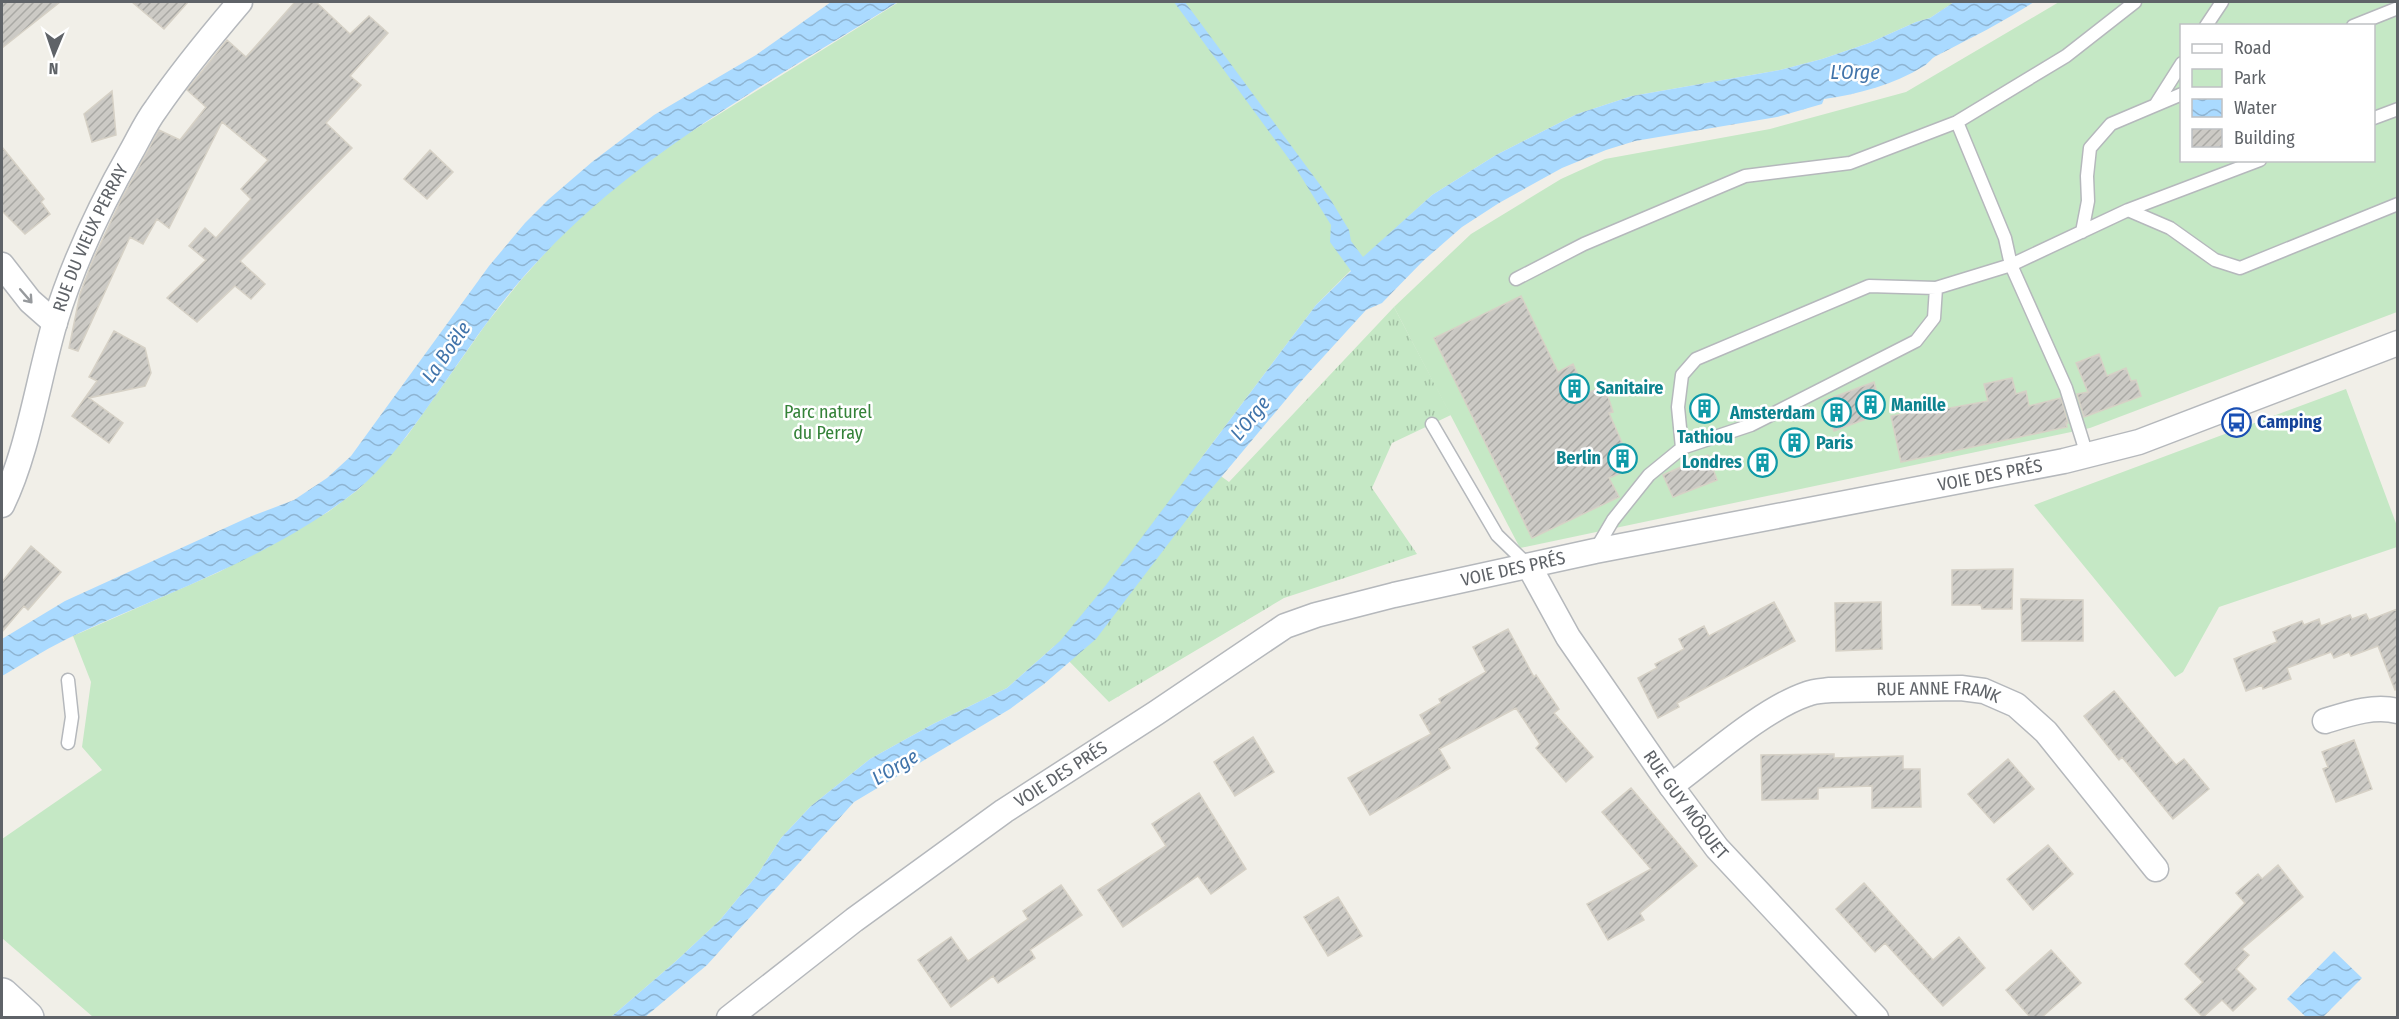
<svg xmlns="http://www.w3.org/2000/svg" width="2399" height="1019" font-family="'Fira Sans Condensed',sans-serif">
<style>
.grass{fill:url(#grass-tufts)}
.park{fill:#c5e8c5;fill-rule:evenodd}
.water{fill:url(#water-waves)}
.building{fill:url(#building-hatch);stroke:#d6d1c6;stroke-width:1.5}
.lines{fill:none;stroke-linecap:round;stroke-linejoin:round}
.service-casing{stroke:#b5b8bc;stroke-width:15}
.minor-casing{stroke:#b5b8bc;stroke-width:27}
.secondary-casing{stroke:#b6babf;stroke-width:36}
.service{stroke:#fff;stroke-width:12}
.minor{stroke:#fff;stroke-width:24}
.secondary{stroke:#fff;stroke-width:33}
.oneway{stroke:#979a9d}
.labels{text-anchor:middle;stroke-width:5;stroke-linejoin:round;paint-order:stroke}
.street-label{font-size:18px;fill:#5f6368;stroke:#fff}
.culture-label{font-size:18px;font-weight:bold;fill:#0d838f;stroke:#fff;text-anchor:start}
.park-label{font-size:18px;fill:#348238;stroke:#fff}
.transit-label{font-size:18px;font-weight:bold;fill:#164399;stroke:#fff;text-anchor:start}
.water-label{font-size:20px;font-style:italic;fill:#4174aa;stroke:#fff}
</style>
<defs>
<pattern id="grass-tufts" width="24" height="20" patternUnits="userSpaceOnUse" patternTransform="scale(1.5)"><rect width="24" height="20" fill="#c5e8c5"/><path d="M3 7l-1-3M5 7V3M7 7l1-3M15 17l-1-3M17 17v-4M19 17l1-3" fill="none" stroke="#a3c0a4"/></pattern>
<pattern id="water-waves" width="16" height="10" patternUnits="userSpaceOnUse" patternTransform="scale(1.5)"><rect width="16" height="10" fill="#aadaff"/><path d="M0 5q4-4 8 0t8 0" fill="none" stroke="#8eb4d2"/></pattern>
<pattern id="building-hatch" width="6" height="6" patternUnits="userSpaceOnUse" patternTransform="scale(1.5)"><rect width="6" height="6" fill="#cccac5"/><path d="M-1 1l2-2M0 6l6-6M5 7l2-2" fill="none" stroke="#a9a8a4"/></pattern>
</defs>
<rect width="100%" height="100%" fill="#f1efe8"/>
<path class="grass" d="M1394,307L1451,415L1392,443L1372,488L1417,554L1284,598L1109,702L1020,611L1200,461L1229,482Z"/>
<path class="park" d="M899,2H1954L1930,18L1916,22L1869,43L1822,59L1780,70L1632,96L1577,114L1496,155L1432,195L1363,258L1316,305L1106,585L1060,641L1007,688L933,724L870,759L811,806L781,838L758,874L720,920L675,962L611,1017H93L2,938V839L102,770L82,747L91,682L73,636L219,572L328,512L359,489L407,436L486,324L521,280L564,232L623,180L684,136Z
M2059,2H2397V312L2090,428L1520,548L1394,307L1471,234L1561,179L1605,159L1770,129L1906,92ZM2182,26H2374V160H2182Z
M2346,389L2397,526V547L2219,607L2183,672L2175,677L2034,505Z"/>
<path class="water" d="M831,2H898C772,81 638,152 537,262C495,306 462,359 427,408C406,437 384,468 356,491C274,556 171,591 77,634C51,646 26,662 2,676V639L65,601L247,518L294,500L327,478L351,456L489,266L525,223L549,199L592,162L654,115L756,55Z
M1174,2H1185L1329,197L1349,230L1351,241L1363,257L1432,195L1496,155L1577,114L1632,96L1780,70L1822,59L1869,43L1916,22L1930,18L1954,2H2034C2003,22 1971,38 1938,55C1932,57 1929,63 1924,66C1893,85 1859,94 1824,99L1822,104L1777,117L1635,141L1606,150L1562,168L1499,203L1462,227L1423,261L1382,303L1366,310L1304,378L1197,506L1096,639L1044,684L1010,709L854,802L707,965L645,1017H611L675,962L720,920L758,874L781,838L811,806L870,759L933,724L1007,688L1060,641L1106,585L1316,305L1351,271L1330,242L1331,225L1297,170Z
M2334,951L2362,978L2323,1017H2306L2287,999Z"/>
<path class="building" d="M2,2H60L2,48Z
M132,2H188L164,29Z
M295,2H316L350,34L369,16L388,33L350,76L361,85L326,123L352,148L240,261L265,284L251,299L235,286L197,322L167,298L206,260L189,246L205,228L216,238L251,199L241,189L268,160L222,122L169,228L157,219L143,244L130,237L78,351L69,348L80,294L92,262L121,200L159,130L180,140L206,107L187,90L227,40L246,57Z
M112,91L116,135L92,142L84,114Z
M2,147L44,199L41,202L50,214L25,234L2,211Z
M430,150L453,172L427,199L404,179Z
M1521,296L1558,372L1573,364L1586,393L1605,387L1613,412L1609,413L1633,468L1609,478L1619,497L1532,538L1434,338Z
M114,331L145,348L151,373L145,386L89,398L123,423L109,443L72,416L97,381L89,377Z
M2099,354L2107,376L2126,368L2131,381L2136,380L2141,396L2084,417L2077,394L2088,392L2076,363Z
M2012,378L2016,394L2026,391L2029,406L2061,398L2068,423H2066L2067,427L1901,462L1891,416L1933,408L1934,411L1988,401L1984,384Z
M1874,382L1882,413L1834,431L1823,401Z
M1708,455L1717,480L1673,497L1663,475Z
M31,546L61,572L28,610L24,606L2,632V582Z
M2013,569L2012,609H1982L1981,605H1952V570Z
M2021,599L2083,600V641H2022Z
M1774,602L1795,641L1677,703L1679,707L1658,718L1638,678L1657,668L1655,664L1684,649L1679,639L1704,626L1709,636Z
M1881,602L1882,649L1836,651L1835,603Z
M2397,609V689L2395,690L2378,646L2351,656L2349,652L2334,658L2331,652L2287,668L2291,679L2263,689L2262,685L2246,691L2234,659L2277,642L2273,632L2302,621L2304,625L2319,619L2321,626L2350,615L2352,619L2366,614L2369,620Z
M1508,629L1534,677L1536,675L1559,709L1554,713L1593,757L1566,782L1536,748L1540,744L1516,708L1439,749L1450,768L1370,815L1348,778L1431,734L1420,715L1441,703L1439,699L1486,672L1473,647Z
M2114,691L2176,765L2184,759L2209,789L2173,819L2122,757L2119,760L2084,716Z
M1253,737L1274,772L1235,796L1214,762Z
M2354,740L2372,789L2336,802L2323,769L2328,767L2322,752Z
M1834,754V758L1903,756V769H1920L1921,807L1872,808V786L1818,788V799L1762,800L1761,755Z
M2008,759L2034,789L1994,823L1968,794Z
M1631,788L1697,866L1640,913L1644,920L1608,940L1587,904L1651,869L1602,812Z
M1199,793L1246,869L1211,894L1198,876L1123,927L1098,890L1166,846L1152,824Z
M2048,845L2073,874L2033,910L2007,879Z
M2278,865L2303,897L2242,949L2249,955L2236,969L2256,989L2233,1011L2222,1000L2203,1017L2185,999L2203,982L2185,964L2245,903L2236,893L2258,874L2262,879Z
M1864,883L1933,960L1959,937L1985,968L1943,1006L1885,943L1875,952L1836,909Z
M1061,885L1082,915L1030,950L1035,958L998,983L993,976L951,1007L918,960L951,937L968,961L1028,919L1023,911Z
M1338,897L1362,936L1328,956L1304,917Z
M2051,950L2081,983L2042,1017H2030L2006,990Z"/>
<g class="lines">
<defs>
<path id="service" d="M2206,26L2222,2
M2353,26L2398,8
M2156,104L2182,63
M2374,118L2398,109
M1957,122L2005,238L2011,265L2066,388L2087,455
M2128,210L2170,228L2215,260L2240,268L2398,204
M2082,232L2088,201L2087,176L2090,148L2111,124L2182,94
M1516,279L1584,244L1745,176L1850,163L1957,122L2066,56L2135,2
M1432,424L1497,535L1529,566
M1682,448L1678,407L1682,375L1696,359L1869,286L1936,288
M1596,549L1613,520L1649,475L1682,448L1751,425L1916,341L1934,318L1936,288L2011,265L2128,210L2260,160
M68,743L72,717L68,680"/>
<g id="minor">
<path d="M2,265L30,301L55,323"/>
<path id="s1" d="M2,505C28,452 38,380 55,322C73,263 100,206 131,152C139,138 146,122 156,109C182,71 211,36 240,2"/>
<path id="s2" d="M1529,566L1568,637L1671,786L1717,848L1876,1018"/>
<path d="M2325,721C2348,714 2373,705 2398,711"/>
<path id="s3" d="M1671,786C1709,758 1763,709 1807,694C1814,691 1822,691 1830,690L1961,688L1984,691L2016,705L2046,732L2156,869"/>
<path id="s4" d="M729,1018L854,920L1004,811L1156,713L1285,626L1316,615L1394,595L1595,551L2064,461L2139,442L2398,343"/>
</g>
<path id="secondary" d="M2,995L27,1018"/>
</defs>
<use href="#service" class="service-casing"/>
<use href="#minor" class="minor-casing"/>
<use href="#secondary" class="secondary-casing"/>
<use href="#service" class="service"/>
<use href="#minor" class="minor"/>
<use href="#secondary" class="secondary"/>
</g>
<defs><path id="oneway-shaft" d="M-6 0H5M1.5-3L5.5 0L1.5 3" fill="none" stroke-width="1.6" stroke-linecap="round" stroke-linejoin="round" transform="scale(1.5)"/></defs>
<use class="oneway" href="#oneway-shaft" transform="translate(26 296) rotate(49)"/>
<defs>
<symbol id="building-ring" viewBox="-11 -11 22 22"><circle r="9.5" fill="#fff" stroke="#0f9aa8" stroke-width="1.5"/><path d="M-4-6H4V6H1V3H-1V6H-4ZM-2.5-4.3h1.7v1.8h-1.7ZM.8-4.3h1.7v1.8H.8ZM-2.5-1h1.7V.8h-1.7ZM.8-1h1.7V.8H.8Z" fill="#0f9aa8"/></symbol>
<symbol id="bus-ring" viewBox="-11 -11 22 22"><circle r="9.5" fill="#fff" stroke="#1a4fb4" stroke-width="1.5"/><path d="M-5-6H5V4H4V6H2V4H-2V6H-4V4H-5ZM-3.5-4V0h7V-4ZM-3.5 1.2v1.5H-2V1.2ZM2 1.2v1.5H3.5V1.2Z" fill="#1a4fb4"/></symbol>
</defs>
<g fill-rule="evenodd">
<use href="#building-ring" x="1558" y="372" width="33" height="33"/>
<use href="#building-ring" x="1854" y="388" width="33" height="33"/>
<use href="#building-ring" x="1688" y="392" width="33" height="33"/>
<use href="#building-ring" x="1820" y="396" width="33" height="33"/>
<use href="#bus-ring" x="2220" y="406" width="33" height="33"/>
<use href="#building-ring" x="1778" y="426" width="33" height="33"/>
<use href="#building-ring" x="1606" y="442" width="33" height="33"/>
<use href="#building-ring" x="1746" y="446" width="33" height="33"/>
</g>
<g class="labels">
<g class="street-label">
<text dy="6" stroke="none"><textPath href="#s1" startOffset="282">RUE DU VIEUX PERRAY</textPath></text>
<text dy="6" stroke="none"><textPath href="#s4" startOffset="1402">VOIE DES PRÉS</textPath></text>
<text dy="6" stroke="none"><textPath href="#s4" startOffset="916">VOIE DES PRÉS</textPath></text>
<text dy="6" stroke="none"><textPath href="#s3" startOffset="297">RUE ANNE FRANK</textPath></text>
<text dy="6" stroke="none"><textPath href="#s4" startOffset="412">VOIE DES PRÉS</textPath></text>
<text dy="6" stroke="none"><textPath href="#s2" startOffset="286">RUE GUY MÔQUET</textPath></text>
</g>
<g class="culture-label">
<text x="1596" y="394">Sanitaire</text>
<text x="1891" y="411">Manille</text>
<text x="1815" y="419" text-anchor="end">Amsterdam</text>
<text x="1705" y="443" text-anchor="middle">Tathiou</text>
<text x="1816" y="449">Paris</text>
<text x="1601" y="464" text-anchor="end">Berlin</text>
<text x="1742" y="468" text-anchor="end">Londres</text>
</g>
<g class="park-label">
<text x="828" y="418">Parc naturel<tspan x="828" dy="21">du Perray</tspan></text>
</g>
<g class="transit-label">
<text x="2257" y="428">Camping</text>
</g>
<g class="water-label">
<text x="1855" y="79">L'Orge</text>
<text transform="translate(446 352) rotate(-55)" y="7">La Boële</text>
<text transform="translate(1250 418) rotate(-51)" y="7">L'Orge</text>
<text transform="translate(895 767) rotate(-31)" y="7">L'Orge</text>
</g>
</g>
<rect width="2399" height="1019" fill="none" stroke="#5f6368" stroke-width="6"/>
<rect x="2180" y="24" width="195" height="138" fill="#ffffff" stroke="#bfc1c3" stroke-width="1.5"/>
<rect x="2192" y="44" width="30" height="9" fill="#ffffff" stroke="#bfc1c3" stroke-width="1.5"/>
<text x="2234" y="54" font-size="18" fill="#5f6368">Road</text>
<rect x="2192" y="69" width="30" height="18" fill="#c5e8c5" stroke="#bfc1c3" stroke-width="1.5"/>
<text x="2234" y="84" font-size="18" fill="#5f6368">Park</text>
<rect x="2192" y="99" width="30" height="18" fill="url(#water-waves)" stroke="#bfc1c3" stroke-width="1.5"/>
<text x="2234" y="114" font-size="18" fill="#5f6368">Water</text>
<rect x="2192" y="129" width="30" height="18" fill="url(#building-hatch)" stroke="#bfc1c3" stroke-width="1.5"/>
<text x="2234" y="144" font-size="18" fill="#5f6368">Building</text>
<g transform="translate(54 54) rotate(182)" stroke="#ffffff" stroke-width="4.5" paint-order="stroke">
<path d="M0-4.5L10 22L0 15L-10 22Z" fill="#5f6368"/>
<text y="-9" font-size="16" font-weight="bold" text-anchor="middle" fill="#5f6368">N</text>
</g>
</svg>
